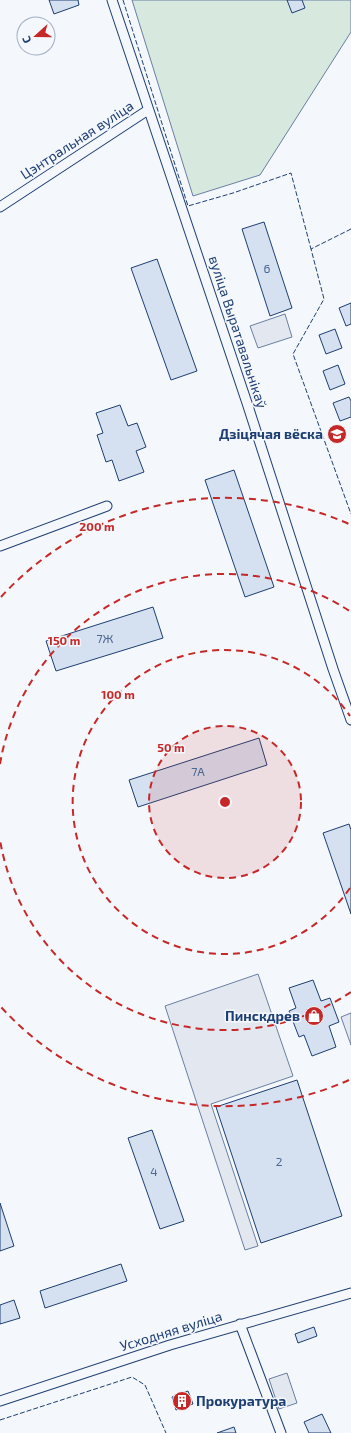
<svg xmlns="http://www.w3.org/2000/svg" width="351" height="1433" font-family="'Exo 2',sans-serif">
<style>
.green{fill:#d7e8df;stroke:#687fa3}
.parking{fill:#e3e8f0;stroke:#687fa3}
.building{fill:#d5e0f0;stroke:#1d3f73}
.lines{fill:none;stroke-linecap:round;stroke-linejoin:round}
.minor-casing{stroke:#1d3f73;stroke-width:11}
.minor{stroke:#f4f7fb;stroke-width:9}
.fence{stroke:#1d3f73;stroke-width:1;stroke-dasharray:5 2;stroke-linecap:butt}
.ring{fill:none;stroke:#c62828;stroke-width:2;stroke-dasharray:7 5}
.labels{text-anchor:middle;stroke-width:3;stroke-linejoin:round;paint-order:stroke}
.number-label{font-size:12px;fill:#4b6792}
.street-label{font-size:14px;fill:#1d3f73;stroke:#f4f7fb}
.poi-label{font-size:14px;font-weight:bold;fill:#1d3f73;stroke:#f4f7fb;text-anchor:end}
.centre{fill:#c62828;stroke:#f4f7fb;stroke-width:2}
.ring-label{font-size:12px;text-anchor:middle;font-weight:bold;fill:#c62828;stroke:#f4f7fb;stroke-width:3;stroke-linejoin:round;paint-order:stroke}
</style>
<rect width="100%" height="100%" fill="#f4f7fb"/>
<path class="green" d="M132,0H351V32L260,175L193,196Z"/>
<path class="parking" d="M285,314L292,337L258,348L250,326Z
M258,974L293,1076L211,1104L258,1246L245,1250L165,1006Z
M351,1013V1045L341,1017Z
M287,1373L297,1403L279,1409L269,1379Z"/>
<path class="building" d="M49,0H78L79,5L54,14Z
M287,0H302L305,8L292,13Z
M264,222L292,308L270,316L242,229Z
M157,259L197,371L171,380L131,268Z
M351,303V324L346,326L339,308Z
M335,329L342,348L326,354L319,335Z
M338,365L345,384L330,390L323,371Z
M349,397L351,401V417L340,421L333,403Z
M120,405L128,426L137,423L146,447L136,451L144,472L119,481L112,460L106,462L97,435L103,433L96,413Z
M234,470L274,587L245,597L205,480Z
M153,607L163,638L56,671L46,641Z
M259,738L267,765L138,807L129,780Z
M349,824L351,830V914L323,833Z
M313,980L321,1001L330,998L339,1022L329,1026L336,1047L312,1056L304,1035L299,1037L289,1011L296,1008L289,988Z
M297,1080L342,1216L261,1243L216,1107Z
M152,1130L184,1221L160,1229L128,1138Z
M0,1203L14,1246L0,1251Z
M121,1264L127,1281L45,1308L40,1291Z
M14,1300L20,1318L0,1324V1305Z
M314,1327L317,1336L298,1343L295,1334Z
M188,1391L193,1404L176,1410L172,1397Z
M322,1414L331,1433H309L304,1422Z
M234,1427L236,1433H217Z"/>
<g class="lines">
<defs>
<path id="minor" d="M112,0L247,403L333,669L351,720
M0,207L148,110
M0,546L107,506
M240,1324L281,1433
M0,1401L170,1345L351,1293"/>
</defs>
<use href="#minor" class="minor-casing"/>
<use href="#minor" class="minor"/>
<path class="fence" d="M123,0L188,206L233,193L291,173L311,249
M351,229L311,249L324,299L293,354L351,514
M0,1420L132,1377L145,1385L166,1433"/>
</g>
<circle cx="225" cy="802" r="76" fill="#c62828" fill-opacity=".12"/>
<g class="ring">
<circle cx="225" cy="802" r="76"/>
<path d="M350 888A152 152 0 1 1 350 716"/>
<path d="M351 992A228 228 0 0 1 0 840M0 764A228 228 0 0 1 351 612"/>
<path d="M349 1080A304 304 0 0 1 1 1007M1 597A304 304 0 0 1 349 524"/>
</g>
<defs>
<symbol id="school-disc" viewBox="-11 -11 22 22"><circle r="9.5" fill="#c62828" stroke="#f4f7fb"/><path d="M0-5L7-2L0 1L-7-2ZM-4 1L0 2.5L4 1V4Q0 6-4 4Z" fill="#fff"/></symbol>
<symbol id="shop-disc" viewBox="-11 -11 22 22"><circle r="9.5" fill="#c62828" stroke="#f4f7fb"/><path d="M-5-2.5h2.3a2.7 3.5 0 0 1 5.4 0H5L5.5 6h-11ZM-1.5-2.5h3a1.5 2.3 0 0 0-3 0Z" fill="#fff"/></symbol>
<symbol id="building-disc" viewBox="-11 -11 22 22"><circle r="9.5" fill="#c62828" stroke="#f4f7fb"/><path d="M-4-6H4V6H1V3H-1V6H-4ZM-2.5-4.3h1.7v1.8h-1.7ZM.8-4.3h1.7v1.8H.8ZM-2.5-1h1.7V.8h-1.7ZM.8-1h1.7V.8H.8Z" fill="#fff"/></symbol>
</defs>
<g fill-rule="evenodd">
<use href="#school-disc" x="326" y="423" width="22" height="22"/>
<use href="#shop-disc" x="303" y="1005" width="22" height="22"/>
<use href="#building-disc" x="171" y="1390" width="22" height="22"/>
</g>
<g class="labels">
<g class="number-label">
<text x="267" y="273">6</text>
<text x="105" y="643">7Ж</text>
<text x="198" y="776">7А</text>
<text x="279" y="1166">2</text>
<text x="154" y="1176">4</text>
</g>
<g class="street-label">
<text transform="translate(77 140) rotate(-33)" y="5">Цэнтральная вуліца</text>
<text transform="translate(238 332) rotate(72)" y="5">вуліца Выратавальнікаў</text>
<text transform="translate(171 1331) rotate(-17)" y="5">Усходняя вуліца</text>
</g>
<g class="poi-label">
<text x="323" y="439">Дзіцячая вёска</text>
<text x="300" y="1021">Пинскдрев</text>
<text x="196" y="1406" text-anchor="start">Прокуратура</text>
</g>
</g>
<circle cx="225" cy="802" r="6" class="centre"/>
<g class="ring-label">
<text x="97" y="531">200 m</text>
<text x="64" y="645">150 m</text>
<text x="118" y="699">100 m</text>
<text x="171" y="752">50 m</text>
</g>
<g transform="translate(36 36) rotate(249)"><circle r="19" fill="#f4f7fb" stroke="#9eadc5"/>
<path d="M0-3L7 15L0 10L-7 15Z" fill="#c62828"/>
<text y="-6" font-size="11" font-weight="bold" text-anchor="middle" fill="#1d3f73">С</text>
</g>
</svg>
